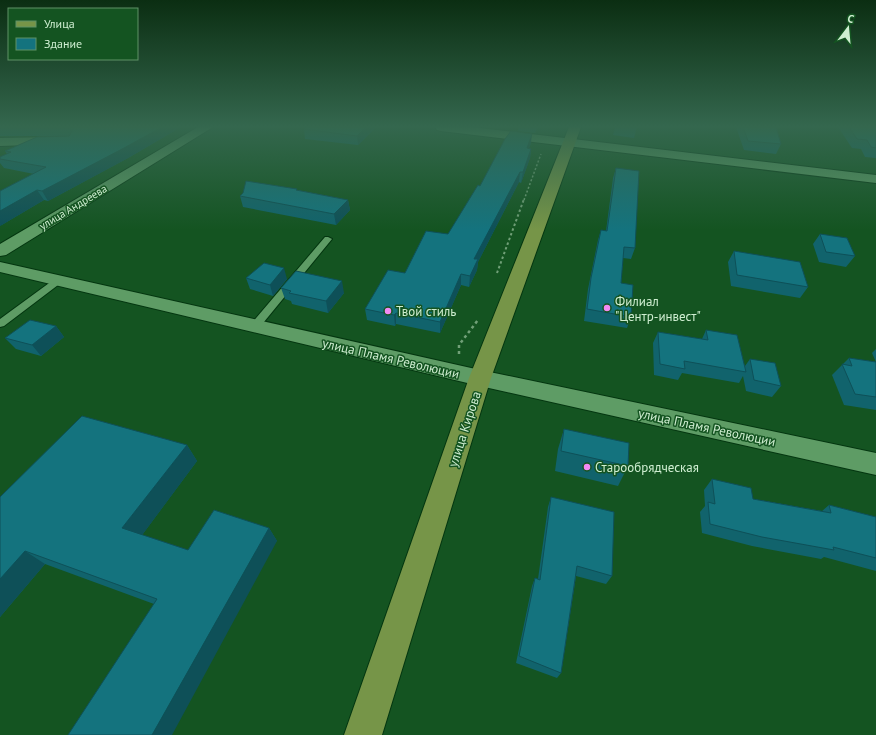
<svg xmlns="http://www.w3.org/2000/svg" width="876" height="735" font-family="'PT Sans',sans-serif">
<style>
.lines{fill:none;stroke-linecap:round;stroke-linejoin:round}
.service-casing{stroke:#043610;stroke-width:2}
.minor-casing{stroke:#043610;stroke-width:2}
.tertiary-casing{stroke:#043610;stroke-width:2}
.secondary-casing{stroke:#043610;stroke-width:2}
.path-far2{stroke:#71a078;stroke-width:1.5;stroke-dasharray:2 2;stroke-linecap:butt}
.path-far1{stroke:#71a078;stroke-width:2;stroke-dasharray:2.5 2.5;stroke-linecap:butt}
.path{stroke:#71a078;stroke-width:2.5;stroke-dasharray:3 3;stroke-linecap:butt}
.service{fill:#5e9c65;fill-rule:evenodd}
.minor{fill:#5e9c65;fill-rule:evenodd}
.tertiary{fill:#5e9c65;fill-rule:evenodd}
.secondary{fill:#769548;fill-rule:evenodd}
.wall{fill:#11636c}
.shaded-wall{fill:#0e5058}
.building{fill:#14737e;stroke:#0e5058}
.poi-dot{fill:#f28af3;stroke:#145421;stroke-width:1.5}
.labels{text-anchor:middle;stroke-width:3;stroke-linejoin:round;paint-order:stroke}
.far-street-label{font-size:11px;fill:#cfeed1;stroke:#145421}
.poi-label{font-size:13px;fill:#cfeed1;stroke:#145421;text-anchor:start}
.street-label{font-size:13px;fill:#cfeed1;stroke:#145421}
</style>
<rect width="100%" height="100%" fill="#145421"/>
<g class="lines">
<defs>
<path id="service" d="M325,237H328L332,239L259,328H251L250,326L251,324Z
M59,277L64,280L62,282L4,326L0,327V319L56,278Z"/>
<path id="minor" d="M198,127H213L6,255L0,256V244Z
M435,127H472L876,175V183L441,131L437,130Z
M55,137L59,138L61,141L59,144L0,146V138Z"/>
<path id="tertiary" d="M0,262L480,370L876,453V475L480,386L0,272Z"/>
<path id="secondary" d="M569,127H581L491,378L382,735H344L469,378Z"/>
</defs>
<use href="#service" class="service-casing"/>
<use href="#minor" class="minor-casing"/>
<use href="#tertiary" class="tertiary-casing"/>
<use href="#secondary" class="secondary-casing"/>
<path class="path-far2" d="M524,200L541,154"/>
<path class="path-far1" d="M497,273L524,199"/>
<path class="path" d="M459,354V345L478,320"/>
<use href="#service" class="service"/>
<use href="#minor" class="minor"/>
<use href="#tertiary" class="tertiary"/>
<use href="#secondary" class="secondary"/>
</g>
<path class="wall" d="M0,127H181L128,158L48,201L44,200L0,226L34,174L4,168L0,163V157L7,154L5,151L69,136H0Z
M376,127L358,145L305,139L304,129Z
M518,127H538L535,133L518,131Z
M615,127H637L634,138L613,135Z
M736,127H776L781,144L776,154L744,150Z
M838,127H876V158L865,157L861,149L852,148Z
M531,143L529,148L531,149L530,158L521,183L519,182L478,262L477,270L469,287L461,285L440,333L396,324L395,326L367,320L365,309L448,234L480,186Z
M616,168L635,248L631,259L623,258L621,283L631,317L627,328L584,321L588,289L598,240L601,230L606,231L613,178Z
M297,189V190L348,200L350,210L336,225L243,207L240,196Z
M820,234L855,256L846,267L819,262L813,244Z
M734,251L808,287L800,298L731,286L728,262Z
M246,278L287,279L273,296L250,289Z
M281,288L344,293L328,313L292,304L291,301L285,299Z
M56,326L64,337L41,356L16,349L5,338Z
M706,330L745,366L750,359L781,386L772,397L746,391L743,376L739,383L682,373L678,380L654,375L653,343L658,332L702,339Z
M876,349V362L872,353Z
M849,358L876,362V410L844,405L832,375Z
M564,429L628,466L618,486L555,471L558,449Z
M187,445L197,461L142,535L188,550L269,528L277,541L154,604L45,564L0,617V497Z
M712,479L753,499L822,511L829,505L876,517V571L824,557L821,559L752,546L702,533L700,512L705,506L704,490Z
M551,497L612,576L606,584L576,576L561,673L557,678L516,663L532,586L535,578L538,579L548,507Z"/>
<path class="shaded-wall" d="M162,127H181L128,158L48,201L42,191Z
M366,127H376L358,145L357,136Z
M532,134L531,143L525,158L527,148Z
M531,149L530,158L521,183L523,172Z
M520,172L519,182L478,262L477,270L469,287L470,276L474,259Z
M37,190L44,200L0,226V211Z
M348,200L350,210L336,225L334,214Z
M284,268L287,279L273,296L270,285Z
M461,274V285L440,333V322Z
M342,281L344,293L328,313L326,301Z
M396,313V324L395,326L394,315Z
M56,326L64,337L41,356L32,345Z
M187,445L197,461L137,542L122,528Z
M269,528L277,541L172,735H152Z
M25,551L45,564L0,617V579Z"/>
<path class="building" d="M69,127H162L124,148L42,191L37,190L0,211V191L46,167L0,159V157L11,152L5,151L37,137L69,136L72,131Z
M306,127H366L357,136L304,129Z
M627,127H637V128Z
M743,127H776L781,144L748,141Z
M849,127H876V148L871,147L867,140L857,139Z
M511,131L532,134L527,148L531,149L523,172H520L474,259H478L470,276L461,274L440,322L396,313L394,315L365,309L388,270L405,273L426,231L448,234L478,185L480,186L505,139Z
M616,168L639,171L635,248L624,247L621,283L633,285L631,317L587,309L591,278L601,230L607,231Z
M246,181L297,189L296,190L348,200L334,214L240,196L243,193Z
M820,234L847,238L855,256L826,252Z
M734,251L800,262L808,287L737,275Z
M264,263L284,268L270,285L246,278Z
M296,271L342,281L326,301L289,293L291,291L281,288Z
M30,320L56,326L32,345L5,338Z
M706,330L737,335L746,372L684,361L685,369L660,364L658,332L708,340Z
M849,358L876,362V397L855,394L842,364L852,366Z
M750,359L775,363L781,386L754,380Z
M82,416L187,445L122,528L188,550L214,510L269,528L152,735H68L157,599L25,551L0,579V497Z
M564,429L629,443L628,466L561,451Z
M712,479L751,488L753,499L831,513L829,505L876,517V558L833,547L834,550L762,537L710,524L708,502L715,504Z
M551,497L614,512L612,576L577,566L561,673L519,656L535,578L540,580Z"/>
<linearGradient id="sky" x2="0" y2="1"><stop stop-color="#0b2e12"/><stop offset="0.55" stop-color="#34674e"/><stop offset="1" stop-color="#34674e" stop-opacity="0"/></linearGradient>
<rect width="876" height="230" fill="url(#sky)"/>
<g class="poi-dot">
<circle cx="607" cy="308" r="4"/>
<circle cx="388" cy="311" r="4"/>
<circle cx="587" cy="467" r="4"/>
</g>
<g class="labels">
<g class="far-street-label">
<text transform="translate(73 207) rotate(-31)" y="4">улица Андреева</text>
</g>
<g class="poi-label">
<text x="615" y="306">Филиал<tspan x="615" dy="15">"Центр-инвест"</tspan></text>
<text x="396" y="316">Твой стиль</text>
<text x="595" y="472">Старообрядческая</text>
</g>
<g class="street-label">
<text transform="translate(391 358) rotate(13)" y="5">улица Пламя Революции</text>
<text transform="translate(707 427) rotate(12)" y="5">улица Пламя Революции</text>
<text transform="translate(464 429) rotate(-72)" y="5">улица Кирова</text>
</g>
</g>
<rect x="8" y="8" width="130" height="52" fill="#145421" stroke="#5f9267"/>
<rect x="16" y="21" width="20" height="6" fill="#769548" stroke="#5f9267"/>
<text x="44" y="28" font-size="12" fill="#cfeed1">Улица</text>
<rect x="16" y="38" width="20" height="12" fill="#14737e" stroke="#5f9267"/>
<text x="44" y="48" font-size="12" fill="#cfeed1">Здание</text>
<g transform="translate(848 28) rotate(16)" stroke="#145421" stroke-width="3" paint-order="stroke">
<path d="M0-3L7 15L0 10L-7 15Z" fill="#cfeed1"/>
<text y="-6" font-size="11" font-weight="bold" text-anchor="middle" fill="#cfeed1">С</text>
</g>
</svg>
